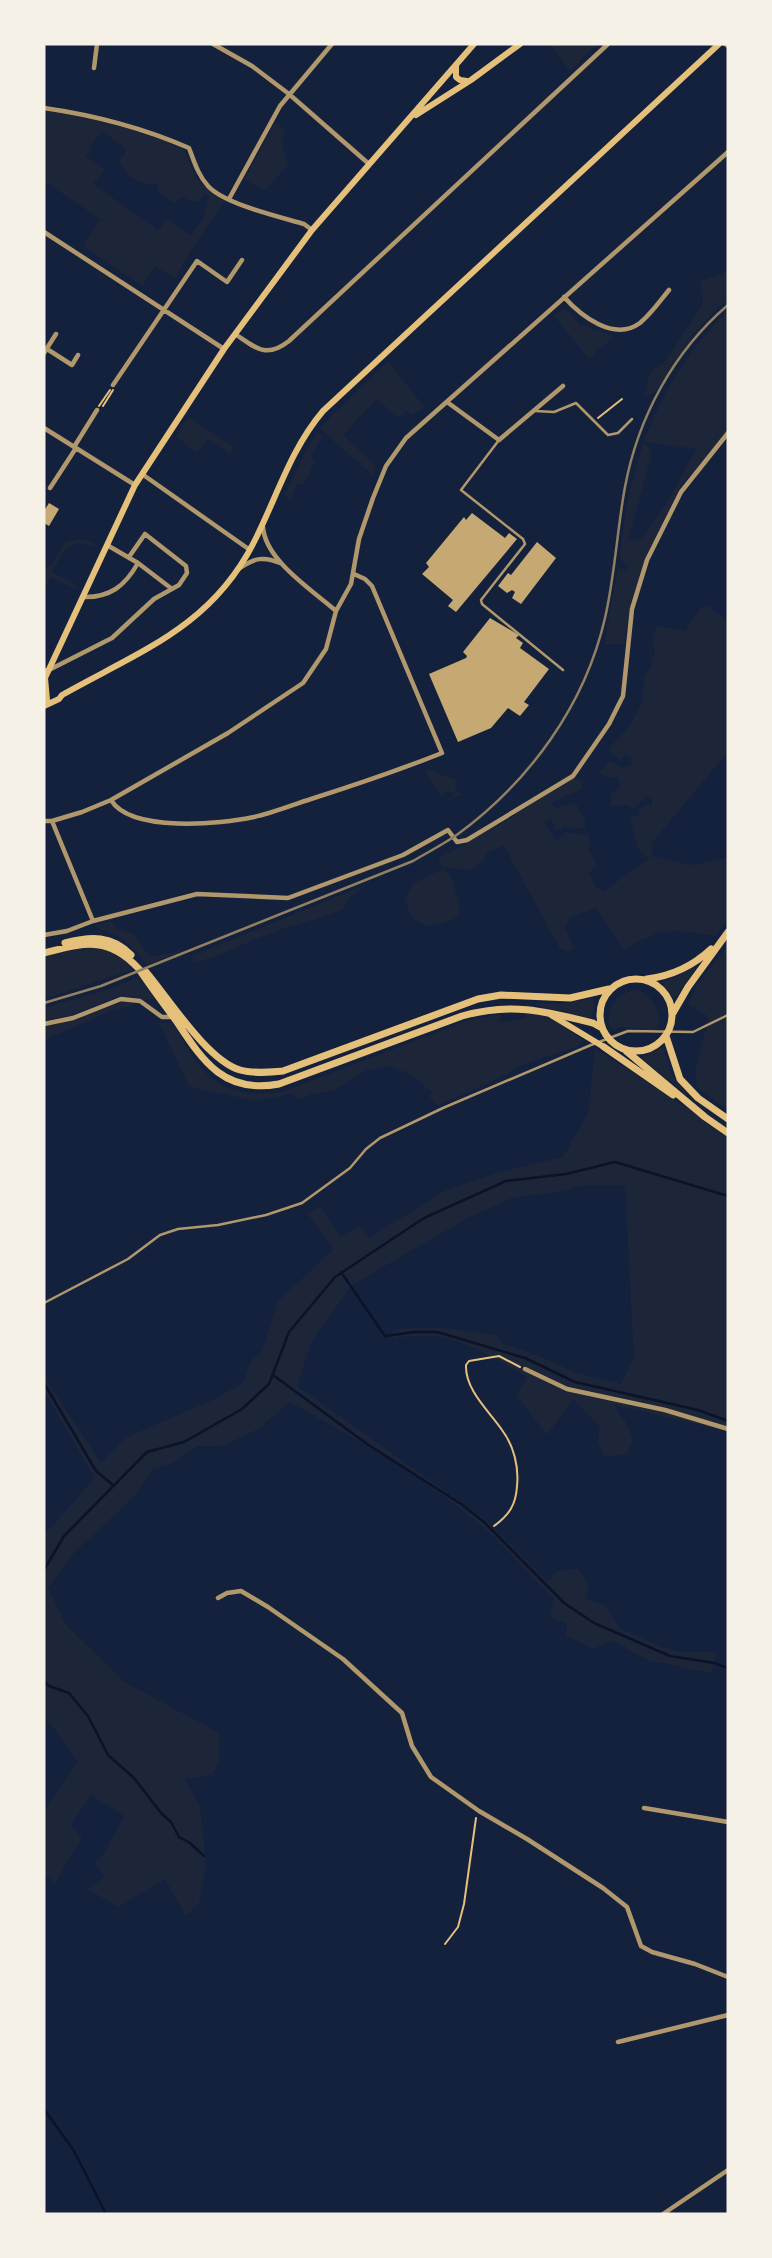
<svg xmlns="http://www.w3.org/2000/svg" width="772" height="2258" font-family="'Golos Text',sans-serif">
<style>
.green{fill:#1d2539;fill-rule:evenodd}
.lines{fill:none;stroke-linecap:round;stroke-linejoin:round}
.stream{stroke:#0b132b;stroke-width:2.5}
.building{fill:#c6a872}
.path{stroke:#e5c07b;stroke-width:2}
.service{stroke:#b1986c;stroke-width:2.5}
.minor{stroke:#b1986c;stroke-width:4.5}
.secondary{stroke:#e5c07b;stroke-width:6}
.primary{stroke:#e5c07b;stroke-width:7}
.rail{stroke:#918062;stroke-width:2.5}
</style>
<rect width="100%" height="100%" fill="#14213d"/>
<path class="green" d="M550,44H597L570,71Z
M44,110C91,116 142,130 185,150C193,177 200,187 225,201L191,250L175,279L155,266L142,286L83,246L100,219L44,181ZM102,131L127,150L119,161C128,179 139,185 158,184V193L174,203L183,197L193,202L199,201L204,193L209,196L203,220L190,235L167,219L158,230L93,184L105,170L86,156L92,149L90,146Z
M275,122L286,130L281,141L288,165L266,190L244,180Z
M728,271V301L719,306L693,335L655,393L644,397L650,372L665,362L703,304L700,282Z
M563,309L571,313L580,325H585L592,329L613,335V338L595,352L590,360L554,316Z
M728,310V430L681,486L645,559L630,609L624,644H604L618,567L626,571L630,566L620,560C628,462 658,380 728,310ZM644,442L696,449L667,503L642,538L628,541L652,452Z
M388,361L425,408L412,415L407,410L399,418L376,399L343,435L375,465L374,476L320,429L330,417Z
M190,418L234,447L230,453L211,440H206L197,453L176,436L187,419Z
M317,433L323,436L312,453L311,459L315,461L304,484H297L290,499L284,496L305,453Z
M77,539L88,540L95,544L94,546C70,537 62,553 52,572L77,586L76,590L50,577L44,589V571L52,564L64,543Z
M708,606L728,622V752L651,844L653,856L691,865L728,858V919L715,936C671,929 664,926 624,950L596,908L569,918L565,929L574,948L568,952L559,947L504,846L487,852L484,860L471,870L443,867L439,861V858L515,816L514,812L572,779L583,781L582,789L551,803L556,808L569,804L577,805L585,820V828L571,829L564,826L560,830L553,828L555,825L550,819L544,823L557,840L566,832L589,835V851L597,865L589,873L596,887L604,891L651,857H646L638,848L630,818L639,815L638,810L648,804L652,807V800L647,796L632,809L628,805L611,806V794L621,786L617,776L611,778L599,773L610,761L621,768L632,765L631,757L625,755L620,761L610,752L609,748L627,729L642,704L644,676L649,670L655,652L652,644L655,629L659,626L685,631L701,608Z
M432,769L436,773L457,780L455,791L462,795L445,801L453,796V792L445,791L442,796L425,772L426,770Z
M442,869L450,874L460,907L458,917C432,930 410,930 405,897L414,883Z
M368,884L348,899L343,909C319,920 291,925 266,935C242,944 221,957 195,962L192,956Z
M112,922L117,929L134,934L150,957L185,950L147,965C133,945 119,934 96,928L98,924Z
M728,945V1110L697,1087L695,1070L709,1017L688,1004L697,985Z
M92,946C110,949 122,955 132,970L44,999V956Z
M698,965L674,999L661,982L676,977Z
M138,977L155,999L144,1000L130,996H119L71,1015L44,1021V1008L109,989Z
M633,990C650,993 656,1004 660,1020L656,1030L620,1027L612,1030C603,1011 614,996 633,990Z
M595,998L592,1019L536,1005V1003L560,1004Z
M126,1001L137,1004L112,1011L44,1040V1027L73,1020Z
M524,1013L554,1019L584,1041L576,1047L527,1063L493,1081L437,1106L429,1096L433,1093L408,1073L387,1066L367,1070L333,1091L314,1093L298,1100L291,1093C256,1103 253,1101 220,1093C208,1090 199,1092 188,1084L159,1023H172C202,1074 217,1100 282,1092L469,1020L501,1014L499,1023L527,1018Z
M663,1047L672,1075L689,1097L641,1058Z
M595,1048L728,1135V1431L614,1405L628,1426L633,1440L626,1455L604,1456L598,1443L600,1427L573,1399L547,1435L516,1395L527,1377C477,1349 454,1329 394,1338L391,1331C427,1322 461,1331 496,1335L503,1344L536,1355L577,1373L621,1384L634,1357L625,1185L579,1186L559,1192L512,1198L468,1218L352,1285L311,1342L297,1386L483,1518L548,1582L557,1571L578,1569L589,1586L586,1599L605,1605L620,1628L659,1646L680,1652H717L711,1673L647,1660L611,1640L593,1649L566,1636L567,1624L550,1617L554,1598C530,1575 507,1548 482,1526C424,1477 356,1438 289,1402L260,1428L223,1446H198L173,1463L153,1468L136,1495L75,1552L48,1588L66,1625L123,1681L219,1733V1761L213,1774L185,1780L200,1806L206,1864L199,1904L186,1916L165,1879L118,1907L88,1889L105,1876L94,1862L103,1855L124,1816L91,1795L71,1825L82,1838L55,1883L44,1874V1810L78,1762L44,1715V1535L95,1478L44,1391V1377L101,1463L125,1438L215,1399L243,1383L251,1361L262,1351L278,1301L334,1249L307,1213L320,1207L340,1236L359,1227L370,1237L448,1189L497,1173L563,1157L588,1113Z"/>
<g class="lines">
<path class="stream" d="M341,1272L385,1336L415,1332H437L525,1358L575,1382L698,1410L728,1421
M273,1375L367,1444L461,1504L484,1522L564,1603L594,1623L670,1656L714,1663L728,1668
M44,1383L96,1471L113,1485
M44,1570L64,1536L147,1452L184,1442L242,1409L269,1384L289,1332L335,1277L424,1218L506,1181L566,1174L615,1162L728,1196
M44,1681L49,1686L69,1693L88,1716L108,1755L134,1778L161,1813L171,1822L179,1837L190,1843L204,1856
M44,2109L74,2151L106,2214"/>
</g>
<path class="building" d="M49,503L59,509L49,526L44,523V511Z
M472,513L505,538L509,533L517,539L456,612L448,606L453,600L422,574L429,567L426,563L464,517L466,520Z
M537,542L556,558L521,604L512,598L515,592L512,590L507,593L498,586L508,573L511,575Z
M490,618L519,635L516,638L523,643L520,648L549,669L524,702L529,705L520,716L508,708L491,728L458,742L429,674L466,658L467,656L463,652Z"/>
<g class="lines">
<path class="path" d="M99,406L110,390
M103,406L113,390
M598,418L622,399
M494,1526C509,1515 516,1505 517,1486C519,1467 514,1446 502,1430C489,1411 465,1390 466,1365L469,1361L499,1356L520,1367
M445,1944L458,1927L464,1904L476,1818"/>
<path class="service" d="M535,411L554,412L576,403L608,435L618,433L632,419
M499,440L461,490L523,539L525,544L481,600L482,604L563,670
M44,1303L128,1259L160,1235L178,1229L218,1225L266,1215L302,1203L350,1168L366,1149L380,1138L443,1108L591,1045L628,1031L693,1032L728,1015"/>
<path class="minor" d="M213,44L252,66L289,94L369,164
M725,44L728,46
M94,68L97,44
M44,108C93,115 143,128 189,148C194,161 198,175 208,186C224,204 280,217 304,224L312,230
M229,199L280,106L332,44
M44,232L224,349
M564,297C581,316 614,342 640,323C651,314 660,301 669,290
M235,334C256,348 266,359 289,341L608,44
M47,349L72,365L78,355
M44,353L56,334
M113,385L197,261L227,282L242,260
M447,402L499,440L563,386
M44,428L135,485
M74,447L97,410
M142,474L250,550
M50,488L76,448
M263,527C265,560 312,590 336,611
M107,545L138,563L172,589
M240,568C254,558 264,556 280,563
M82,597C110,598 125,586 138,563
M44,670L47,671L112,638L154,599L179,585L187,573L186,566L145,534L129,557
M111,800C131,833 221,824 254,817C273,813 292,805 311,799C355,785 399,770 442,753L372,586L365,579L354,574
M44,821H52L82,812L111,800L228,733L303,683L326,649L336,611L351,584L359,539L373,498L386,466L406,438L728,152
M52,821L93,921
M44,935L67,931L93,921L197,894L288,898L403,855L448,830L457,842L467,840L573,776L609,724L623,696L632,609L647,560L681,492L728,433
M44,1024L73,1018L121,999L140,1001L162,1017H172
M525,1369L567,1389L665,1410L728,1429
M218,1598L227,1593L241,1591L268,1607L343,1659L402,1713L412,1746L431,1777L479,1811L527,1839L603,1888L627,1907L641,1946L652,1952L695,1964L728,1977
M644,1808L728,1822
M618,2042L728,2015
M663,2214L728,2170"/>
<path class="secondary" d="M456,66V77L460,80L467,81
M416,115L471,80L520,44
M45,678L47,700
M44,680L135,485L224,349L312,230L474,44
M44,706L59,699L62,695C140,651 211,627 254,542C277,497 290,450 323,411L719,44
M551,1015L604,1047"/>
<path class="primary" d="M65,943C91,936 112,935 131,955
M44,953C84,943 108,935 139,969C151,987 164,1004 177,1022C204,1063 225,1094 279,1084L462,1016C511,1002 545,1011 593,1023L602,1028
M146,972C169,999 207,1060 240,1070C254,1074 269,1072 283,1071L478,999L501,995L570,998L609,989
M600 1015a36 36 0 1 1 72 0a36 36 0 1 1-72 0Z
M647,979C671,976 694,965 711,949
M673,1013L688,987L728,932
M666,1036L680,1079L698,1098L728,1119
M604,1047L673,1095
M625,1050L705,1117L728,1133"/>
<path class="rail" d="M44,1003L101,986L413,861C428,852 444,844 458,834C530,781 585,705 605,618C615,575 617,530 625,487C638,417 674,351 728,305"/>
</g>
<rect width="772" height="2258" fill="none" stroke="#f6f1e7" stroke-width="91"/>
</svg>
